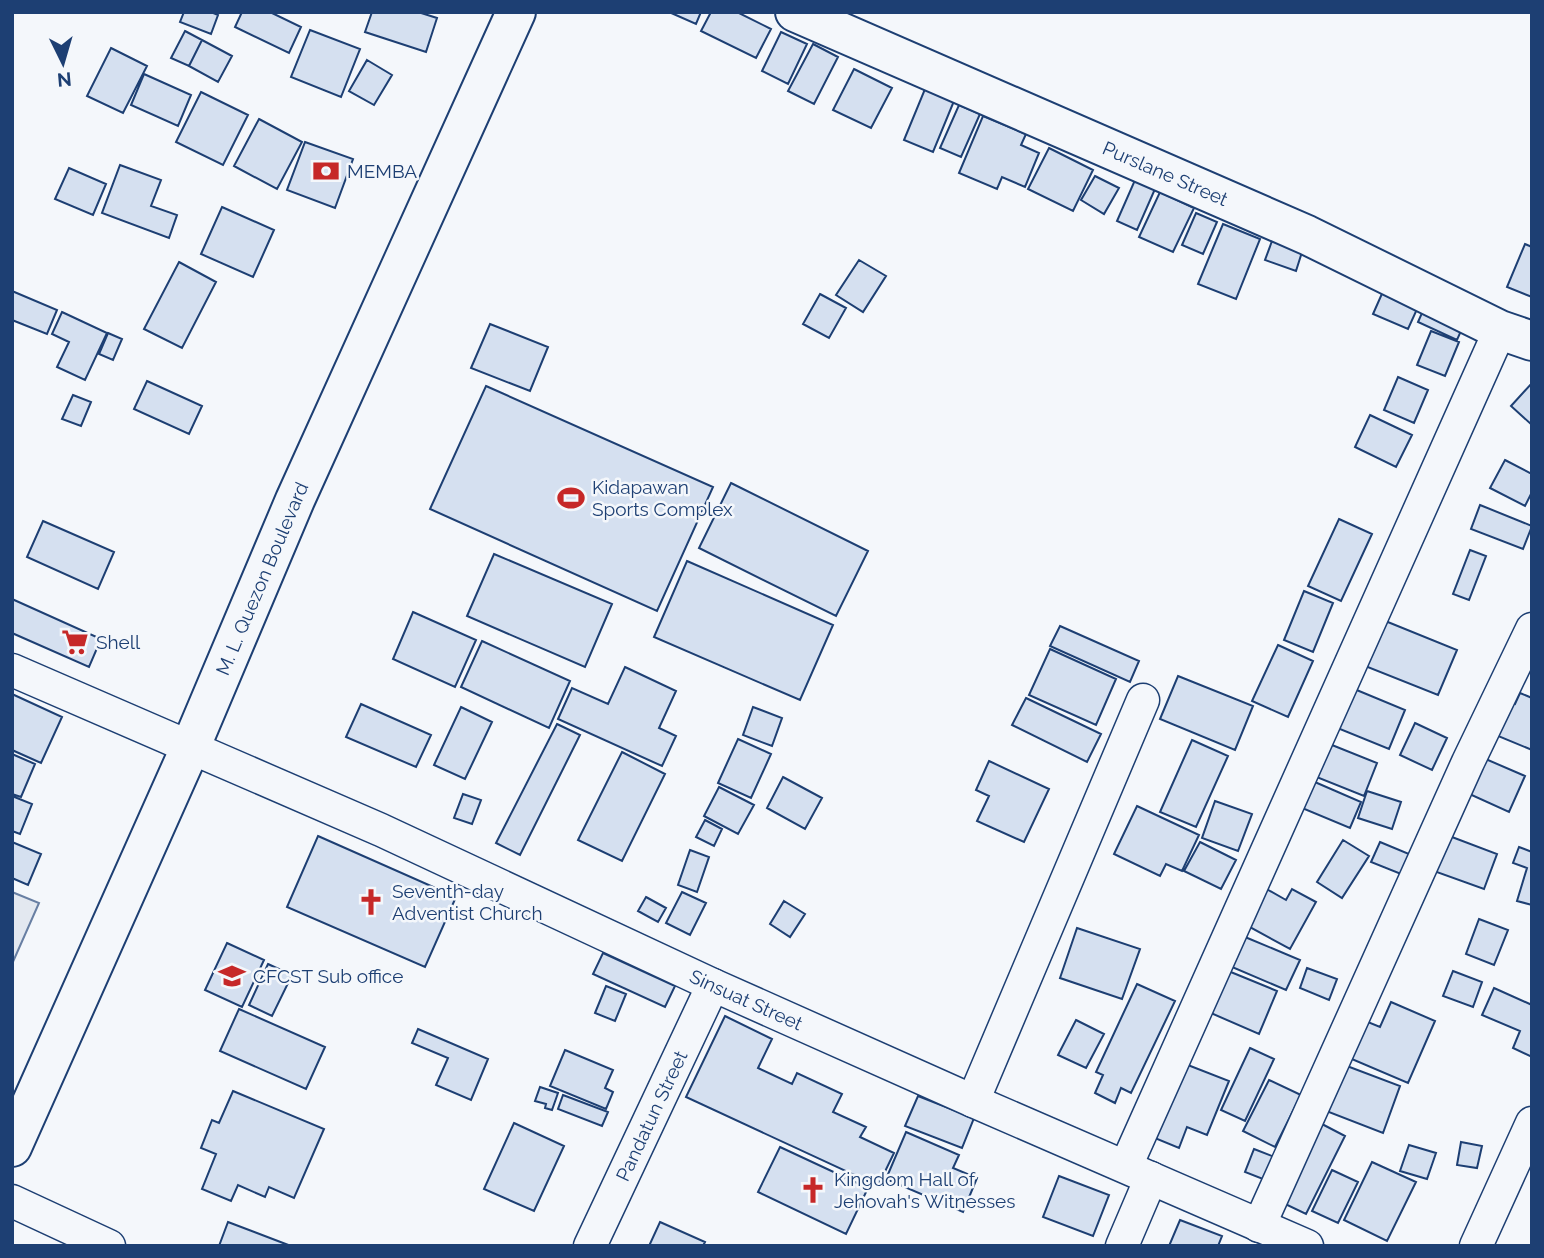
<svg xmlns="http://www.w3.org/2000/svg" width="1544" height="1258" font-family="Raleway,sans-serif">
<style>
.parking{fill:#e3e8f0;stroke:#687fa3;stroke-width:2}
.building{fill:#d5e0f0;stroke:#1d3f73;stroke-width:2}
.lines{fill:none;stroke-linecap:round;stroke-linejoin:round}
.minor-casing{stroke:#1d3f73;stroke-width:35}
.major-casing{stroke:#1d3f73;stroke-width:42}
.highway-casing{stroke:#1d3f73;stroke-width:42}
.minor{stroke:#f4f7fb;stroke-width:32}
.major{stroke:#f4f7fb;stroke-width:38}
.highway{stroke:#f4f7fb;stroke-width:38}
.labels{text-anchor:middle;stroke-width:5;stroke-linejoin:round;paint-order:stroke}
.poi-label{font-size:19px;fill:#1d3f73;stroke:#f4f7fb;text-anchor:start}
.street-label{font-size:19px;fill:#1d3f73;stroke:#f4f7fb}
</style>
<rect width="100%" height="100%" fill="#f4f7fb"/>
<path class="parking" d="M12,892L39,903L12,964Z"/>
<path class="building" d="M184,12H211L218,15L211,34L180,22Z
M242,12H270L301,27L289,53L235,27Z
M372,12H418L437,18L426,52L365,32Z
M669,12H701L696,24Z
M711,12H737L771,29L756,58L701,31Z
M310,30L360,49L341,97L291,77Z
M185,31L202,40L189,66L171,58Z
M781,32L807,44L788,84L762,71Z
M202,40L232,56L218,82L189,66Z
M813,44L838,57L814,104L788,91Z
M111,48L147,66L123,113L87,96Z
M367,60L392,75L374,105L349,91Z
M854,69L892,88L871,128L833,110Z
M144,74L191,95L178,126L131,105Z
M925,89L954,101L933,152L904,140Z
M201,92L248,115L223,165L176,142Z
M959,105L980,114L961,157L940,148Z
M983,116L1026,134L1021,145L1039,153L1025,187L1002,177L997,189L959,173Z
M259,119L302,142L277,189L234,166Z
M305,142L353,159L335,208L287,190Z
M1049,148L1093,170L1073,211L1028,189Z
M120,165L161,180L151,206L177,215L169,238L102,213Z
M69,168L106,184L93,215L55,199Z
M1095,176L1119,188L1104,214L1081,200Z
M1135,180L1155,189L1137,230L1117,221Z
M1160,192L1194,208L1173,252L1139,237Z
M222,207L274,230L253,277L201,254Z
M1196,213L1217,222L1203,254L1182,245Z
M1223,224L1260,239L1236,299L1198,284Z
M1272,241L1302,252L1296,271L1265,260Z
M1525,244L1532,247V297L1507,287Z
M859,260L886,276L863,312L836,295Z
M179,262L216,282L182,348L144,329Z
M1388,280L1423,296L1408,329L1373,314Z
M12,291L57,310L47,334L12,320Z
M820,294L846,308L829,338L803,324Z
M1429,297L1468,315L1457,340L1418,322Z
M62,312L107,333L85,380L57,367L69,342L52,334Z
M490,324L548,347L530,391L471,368Z
M1431,331L1459,342L1445,376L1417,365Z
M108,333L122,339L113,360L99,354Z
M1398,377L1428,390L1414,423L1384,410Z
M147,381L202,406L189,434L134,409Z
M1532,383V425L1511,406Z
M486,386L713,487L657,611L430,509Z
M73,395L91,402L81,426L62,419Z
M1370,415L1412,435L1396,467L1355,447Z
M1505,460L1532,474V492L1525,506L1490,488Z
M731,483L868,551L836,616L699,548Z
M1480,505L1532,526L1523,549L1471,529Z
M1339,519L1372,534L1341,601L1308,586Z
M43,521L114,552L98,589L27,557Z
M1470,550L1486,556L1469,600L1453,594Z
M494,554L612,604L585,667L467,616Z
M687,561L833,625L800,700L654,637Z
M1304,591L1333,603L1313,652L1284,640Z
M12,599L101,639L89,667L12,633Z
M413,612L476,640L455,687L393,659Z
M1373,616L1457,650L1438,695L1355,662Z
M1060,626L1139,661L1130,682L1050,646Z
M482,641L570,681L549,728L461,687Z
M1278,645L1313,661L1288,717L1252,701Z
M1050,649L1116,679L1096,725L1029,695Z
M625,667L676,691L659,728L676,736L662,766L558,719L572,688L608,704Z
M1178,676L1253,706L1235,750L1160,719Z
M1347,686L1405,710L1389,749L1330,725Z
M1520,693L1532,698V750L1486,731L1500,698L1515,704Z
M12,694L62,717L41,763L12,750Z
M1026,698L1101,734L1087,762L1012,725Z
M361,704L431,735L416,767L346,737Z
M461,707L492,722L465,779L434,765Z
M753,707L782,718L772,746L743,735Z
M1415,723L1447,738L1432,770L1400,755Z
M557,724L580,735L520,855L496,843Z
M738,739L771,754L751,798L718,783Z
M1317,739L1377,763L1364,796L1304,772Z
M1192,740L1228,756L1196,827L1160,812Z
M622,752L665,774L622,861L578,840Z
M12,754L35,764L21,797L12,794Z
M1481,757L1525,776L1509,812L1465,792Z
M989,761L1049,789L1024,842L977,821L989,796L976,790Z
M1301,776L1361,802L1350,828L1290,803Z
M783,777L822,798L805,829L767,808Z
M719,787L754,805L738,834L704,816Z
M1367,791L1401,802L1392,829L1358,818Z
M463,794L481,800L472,824L454,818Z
M12,796L32,804L20,834L12,831Z
M1215,801L1252,814L1238,851L1202,838Z
M1137,806L1199,835L1182,871L1166,864L1160,876L1114,854Z
M705,820L722,829L714,846L696,837Z
M1444,834L1497,854L1484,889L1431,870Z
M318,836L456,897L425,967L287,907Z
M1343,840L1369,856L1342,898L1317,882Z
M12,842L41,854L28,885L12,878Z
M1200,842L1236,860L1221,889L1184,871Z
M1380,842L1409,854L1401,874L1371,862Z
M1519,847L1532,852V905L1517,901L1527,868L1513,863Z
M690,850L709,857L697,892L678,885Z
M1256,883L1286,900L1292,889L1316,902L1290,949L1246,925Z
M682,892L706,903L690,935L666,923Z
M646,897L666,908L658,922L638,911Z
M784,901L805,914L790,937L770,924Z
M1479,919L1508,930L1494,965L1466,954Z
M1077,928L1140,949L1122,999L1060,978Z
M1245,937L1300,960L1286,990L1232,967Z
M227,943L264,960L242,1007L205,990Z
M603,953L675,986L665,1007L593,974Z
M268,964L292,975L272,1016L249,1005Z
M1221,968L1277,991L1259,1034L1204,1010Z
M1307,968L1337,979L1329,1000L1300,988Z
M1453,971L1482,982L1473,1007L1443,996Z
M1137,984L1175,1001L1131,1093L1121,1088L1115,1103L1095,1093L1103,1075L1096,1072Z
M606,986L626,994L615,1021L595,1013Z
M1494,988L1532,1005V1057L1513,1048L1520,1031L1482,1015Z
M1391,1002L1435,1021L1408,1083L1347,1057L1363,1020L1380,1027Z
M239,1009L325,1047L306,1089L220,1051Z
M725,1016L772,1039L758,1068L792,1084L797,1073L842,1094L833,1112L866,1127L860,1137L894,1153L878,1186L686,1097Z
M1076,1020L1104,1034L1086,1068L1058,1055Z
M418,1029L488,1059L471,1100L436,1085L448,1058L412,1043Z
M1250,1048L1274,1059L1245,1121L1221,1110Z
M565,1050L613,1070L605,1088L613,1092L606,1109L550,1086Z
M1175,1060L1229,1081L1207,1135L1187,1127L1179,1148L1145,1134Z
M1339,1063L1400,1086L1383,1133L1321,1109Z
M1269,1080L1301,1095L1275,1147L1243,1131Z
M540,1087L558,1093L552,1110L545,1108L546,1104L535,1101Z
M233,1091L324,1129L294,1198L269,1187L265,1197L238,1185L231,1201L202,1189L216,1154L201,1148L212,1120L219,1123Z
M563,1095L608,1112L602,1126L558,1109Z
M918,1096L974,1118L962,1148L905,1126Z
M514,1123L564,1146L534,1211L484,1189Z
M1320,1123L1345,1136L1306,1214L1281,1202Z
M906,1132L959,1155L953,1168L977,1178L963,1212L886,1179Z
M1461,1142L1482,1146L1477,1168L1457,1165Z
M1409,1145L1436,1153L1427,1179L1400,1171Z
M780,1147L868,1188L846,1234L758,1192Z
M1254,1149L1277,1158L1268,1181L1245,1172Z
M1372,1162L1416,1182L1387,1241L1344,1220Z
M1332,1170L1358,1182L1338,1223L1312,1211Z
M1059,1176L1109,1195L1093,1236L1043,1217Z
M1180,1220L1222,1236L1218,1246H1169Z
M228,1222L291,1246H219Z
M660,1222L705,1242L703,1246H649Z"/>
<g class="lines">
<defs>
<g id="minor">
<path id="s1" d="M12,670L381,830L713,985L973,1101L1307,1246"/>
<path d="M973,1101L1143,700"/>
<path d="M1126,1166L1500,330"/>
<path d="M12,1201L109,1246"/>
<path d="M1259,1226L1468,762L1532,629"/>
<path id="s2" d="M590,1246L713,985"/>
<path d="M1122,1246L1151,1178"/>
<path d="M1476,1246L1532,1123"/>
</g>
<g id="major">
<path id="s3" d="M795,12L1307,235L1500,330L1532,341"/>
</g>
<g id="highway">
<path id="s4" d="M12,1147L191,746L295,500L516,12"/>
</g>
</defs>
<use href="#minor" class="minor-casing"/>
<use href="#major" class="major-casing"/>
<use href="#highway" class="highway-casing"/>
<use href="#minor" class="minor"/>
<use href="#major" class="major"/>
<use href="#highway" class="highway"/>
</g>
<defs>
<symbol id="bank-bare" viewBox="-9 -9 18 18"><path d="M-6-4H6V4H-6ZM0-2.3a2.3 2.3 0 1 0 0 4.6a2.3 2.3 0 1 0 0-4.6Z" fill="#c62828" stroke="#f4f7fb" stroke-width="2.5" paint-order="stroke"/></symbol>
<symbol id="stadium-bare" viewBox="-9 -9 18 18"><path d="M0-5a6.5 5 0 1 0 0 10a6.5 5 0 1 0 0-10ZM-3.5-1.8h7v3.6h-7Z" fill="#c62828" stroke="#f4f7fb" stroke-width="2.5" paint-order="stroke"/></symbol>
<symbol id="supermarket-bare" viewBox="-9 -9 18 18"><path d="M-6-5.5h2.5l.6 2H6L4.5 2H-2.5L-4.4-4H-6ZM-1.5 3.2a1.3 1.3 0 1 0 .1 0ZM3 3.2a1.3 1.3 0 1 0 .1 0Z" fill="#c62828" stroke="#f4f7fb" stroke-width="2.5" paint-order="stroke"/></symbol>
<symbol id="church-bare" viewBox="-9 -9 18 18"><path d="M-1.2-6h2.4v3.5h3.3v2.4h-3.3V6h-2.4V-.1h-3.3v-2.4h3.3Z" fill="#c62828" stroke="#f4f7fb" stroke-width="2.5" paint-order="stroke"/></symbol>
<symbol id="school-bare" viewBox="-9 -9 18 18"><path d="M0-5L7-2L0 1L-7-2ZM-4 1L0 2.5L4 1V4Q0 6-4 4Z" fill="#c62828" stroke="#f4f7fb" stroke-width="2.5" paint-order="stroke"/></symbol>
</defs>
<g fill-rule="evenodd">
<use href="#bank-bare" x="307" y="152" width="38" height="38"/>
<use href="#stadium-bare" x="552" y="479" width="38" height="38"/>
<use href="#supermarket-bare" x="56" y="623" width="38" height="38"/>
<use href="#church-bare" x="352" y="883" width="38" height="38"/>
<use href="#school-bare" x="213" y="957" width="38" height="38"/>
<use href="#church-bare" x="794" y="1171" width="38" height="38"/>
</g>
<g class="labels">
<g class="poi-label">
<text x="347" y="178">MEMBA</text>
<text x="592" y="494">Kidapawan<tspan x="592" dy="22">Sports Complex</tspan></text>
<text x="96" y="649">Shell</text>
<text x="392" y="898">Seventh-day<tspan x="392" dy="22">Adventist Church</tspan></text>
<text x="253" y="983">CFCST Sub office</text>
<text x="834" y="1186">Kingdom Hall of<tspan x="834" dy="22">Jehovah's Witnesses</tspan></text>
</g>
<g class="street-label">
<text dy="7" stroke="none"><textPath href="#s3" startOffset="404">Purslane Street</textPath></text>
<text dy="7" stroke="none"><textPath href="#s4" startOffset="621">M. L. Quezon Boulevard</textPath></text>
<text dy="7" stroke="none"><textPath href="#s1" startOffset="805">Sinsuat Street</textPath></text>
<text dy="7" stroke="none"><textPath href="#s2" startOffset="144">Pandatun Street</textPath></text>
</g>
</g>
<rect width="1544" height="1258" fill="none" stroke="#1d3f73" stroke-width="28"/>
<g transform="translate(63 63) rotate(175)" stroke="#f4f7fb" stroke-width="5" paint-order="stroke">
<path d="M0-5L12 26L0 18L-12 26Z" fill="#1d3f73"/>
<text y="-10" font-size="19" font-weight="bold" text-anchor="middle" fill="#1d3f73">N</text>
</g>
</svg>
